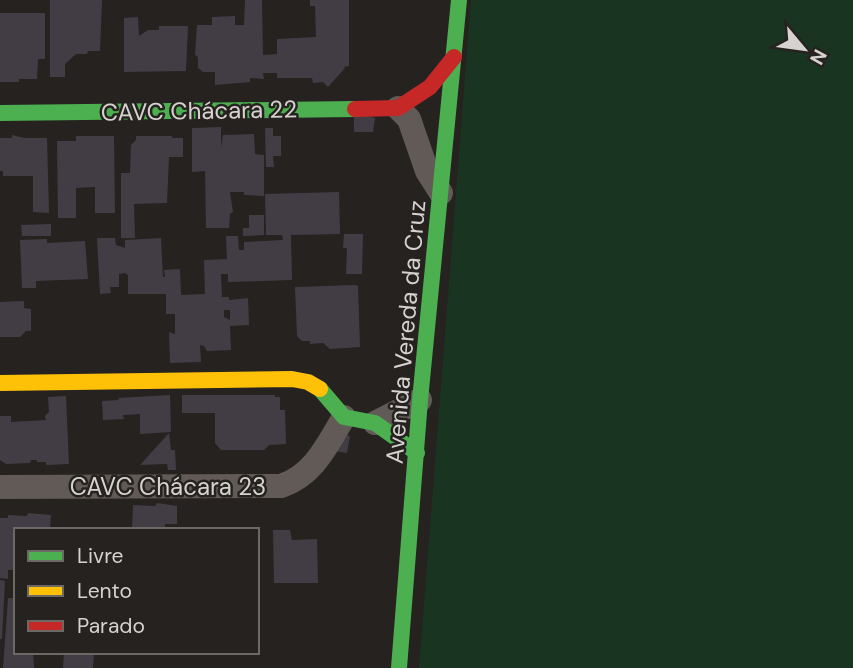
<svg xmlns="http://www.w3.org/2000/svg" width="853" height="668" font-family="'DM Sans',sans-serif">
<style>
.grass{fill:#193521}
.building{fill:#423d45;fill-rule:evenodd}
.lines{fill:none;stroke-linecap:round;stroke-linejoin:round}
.street{stroke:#615a57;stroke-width:24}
.fast{stroke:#4caf50;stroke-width:16}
.slow{stroke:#ffc107;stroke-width:16}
.jam{stroke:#c62828;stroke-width:16}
.labels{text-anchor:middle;stroke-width:5;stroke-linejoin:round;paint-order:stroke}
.street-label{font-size:24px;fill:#d5d2d0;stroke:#26221f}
</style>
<rect width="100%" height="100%" fill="#252220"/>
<path class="grass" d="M471,0H853V668H419Z"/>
<path class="building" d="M50,0H102L100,51H88L87,54H76L65,64V77H50Z
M245,0H262L263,55L277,54V39L316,37L315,6H310V0H349V66L344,67L345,68L328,87L323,82L313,83L312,78H277V73H263L264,79L250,78V82L215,85V72H203L198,68V57L195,55L197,25H212V17L235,16V25H244Z
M0,13H45V59H38L37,79H19V82H0Z
M138,17L139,36L148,30H159V26H188L186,71L124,72V18Z
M354,112L375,118L373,132H354Z
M221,127V147L223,135L254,134L255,154L264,155V196L244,195V192H230L233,212L230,214L229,228H206L205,171L192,172V128Z
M265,128H273V136H281V156H273L274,167H266Z
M12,135L25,138H47L49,213L33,212V176H3V171H0V138H12Z
M76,136H114L115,213H95V187L76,188V218H58L57,141H76Z
M136,136H172V138H183V157H169L167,203L134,204L135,238H121V173H130L131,145L136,140Z
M339,192L340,234L291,235L292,280L228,282V274H221L222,297H229V300L248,298L249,325L230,326L231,350L207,351L204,346L200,345L201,362L170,363L169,332L175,334V314H166V294H128V275L125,273L119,274V287H110L111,293L100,294L97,238H115L116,245L125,248V240L161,238L163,277H165L164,270L180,269L181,295L205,294L204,260L227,259L226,236H238L239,250H244V242L283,240L282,235H266L265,194ZM224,310H230V320L224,317Z
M249,215H264V235L243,236V228H249Z
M51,224V236H22L21,225Z
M344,234H363L362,274H346L347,248H343Z
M47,239V243L85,241L88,279L36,281V288H22L20,240Z
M355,285L358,286L360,347L330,349L323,343L310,344V341H302L297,336L295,287Z
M24,301V308L31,309V331H26L20,337H0V302Z
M170,395L171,432L140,434V414L123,415L124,419L103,420L102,401L119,400L118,398Z
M182,395H275V397H280V410H285L286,444L269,445L264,450H221L215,443V413H182Z
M66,396L69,464L46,465V462H37V460H31L30,463L6,464L0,460V416H11V422L46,420L45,416L49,412L48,397Z
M169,433L171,450H175L176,470H168L167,464L140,465Z
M346,435L350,436L347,453L335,451Z
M157,503L177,506V524H165V530H132L133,505L155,506Z
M28,513L51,515L50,530H16V570H8V579L0,578V518H8V515L27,516Z
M273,530H290L292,540L317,539L318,583H274Z
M0,580L5,581L2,639H0Z
M8,598H16V652H33L34,668H3Z
M64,652H94L93,668H63Z"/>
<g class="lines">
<path class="street" d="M398,108L409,119L427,171L441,193
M375,423L420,400
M0,487L281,486C314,475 327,445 344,417"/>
<path class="fast" d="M0,113L355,109
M320,389L344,417L375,423L417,453
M399,668L420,400L459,0"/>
<path class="slow" d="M0,383L292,379L308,382L320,389"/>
<path class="jam" d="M355,109L398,108L430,87L454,57"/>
</g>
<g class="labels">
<g class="street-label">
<text transform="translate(199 111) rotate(-1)" y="8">CAVC Chácara 22</text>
<text transform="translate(406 332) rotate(-85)" y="8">Avenida Vereda da Cruz</text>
<text x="168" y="495">CAVC Chácara 23</text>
</g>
</g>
<rect x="14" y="528" width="245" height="126" fill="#26221f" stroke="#6c6866" stroke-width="2"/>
<rect x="28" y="551" width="35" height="10" fill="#4caf50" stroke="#6c6866" stroke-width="2"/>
<text x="77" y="563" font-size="21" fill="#d5d2d0">Livre</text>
<rect x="28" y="586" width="35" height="10" fill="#ffc107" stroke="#6c6866" stroke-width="2"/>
<text x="77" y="598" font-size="21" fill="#d5d2d0">Lento</text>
<rect x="28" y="621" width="35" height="10" fill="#c62828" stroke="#6c6866" stroke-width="2"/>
<text x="77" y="633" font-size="21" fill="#d5d2d0">Parado</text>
<g transform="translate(804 49) rotate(119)" stroke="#26221f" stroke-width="5" paint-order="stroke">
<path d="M0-5L12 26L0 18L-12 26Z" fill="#d5d2d0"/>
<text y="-10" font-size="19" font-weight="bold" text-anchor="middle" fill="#d5d2d0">N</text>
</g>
</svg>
